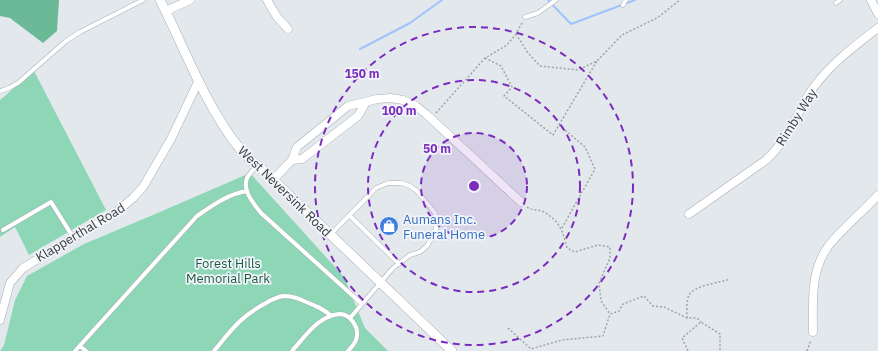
<svg xmlns="http://www.w3.org/2000/svg" width="878" height="351" font-family="'IBM Plex Sans',sans-serif">
<style>
.green{fill:#8dd7b6}
.forest{fill:#6cb998}
.lines{fill:none;stroke-linecap:round;stroke-linejoin:round}
.stream{stroke:#9ec3fd;stroke-width:2}
.service-casing{stroke:#aaaeb3;stroke-width:5}
.minor-casing{stroke:#aaaeb3;stroke-width:9}
.tertiary-casing{stroke:#aaaeb3;stroke-width:10}
.path{stroke:#a0a4a8;stroke-width:1.5;stroke-dasharray:2 2;stroke-linecap:butt}
.service{stroke:#fff;stroke-width:4}
.minor{stroke:#fff;stroke-width:8}
.tertiary{stroke:#fff;stroke-width:9}
.ring{fill:none;stroke:#7b2cbf;stroke-width:2;stroke-dasharray:7 5}
.labels{text-anchor:middle;stroke-width:3.5;stroke-linejoin:round;paint-order:stroke}
.street-label{font-size:13px;fill:#37393b;stroke:#f1f5fa}
.shop-label{font-size:13px;fill:#366cbe;stroke:#f1f5fa;text-anchor:start}
.park-label{font-size:13px;fill:#1f5a44;stroke:#f1f5fa}
.centre{fill:#7b2cbf;stroke:#f1f5fa;stroke-width:2}
.ring-label{font-size:12px;text-anchor:middle;font-weight:bold;fill:#7b2cbf;stroke:#f1f5fa;stroke-width:3.5;stroke-linejoin:round;paint-order:stroke}
</style>
<rect width="100%" height="100%" fill="#e3e8ed"/>
<path class="green" d="M34,71L106,210L29,255L15,227L0,237V100Z
M250,173L344,277L365,328L388,351H0L4,345L15,300L27,276L84,244L160,212Z"/>
<path class="forest" d="M0,0H59L57,31L43,43L10,18L0,16Z"/>
<g class="lines">
<path class="stream" d="M548,0L571,24L635,0
M360,49L410,23L442,0"/>
<defs>
<path id="service" d="M836,3L840,0
M623,5L626,0
M525,17L538,13L556,0
M0,91L9,88L18,83L66,41L80,32L143,0
M257,165C254,169 249,174 247,178C242,191 254,204 261,213L362,304
M349,215L399,264
M3,230L51,202L73,237
M331,234L376,188L388,183H401L410,186L417,191L435,213L437,219L436,230L427,246L420,252L410,255L393,268L350,318
M80,346L86,351
M75,351L197,216C213,205 228,194 247,191
M214,351C232,329 241,316 266,303C271,300 278,297 283,296C290,296 298,298 304,301C314,305 324,309 331,316
M292,351C302,340 312,325 326,318C330,316 336,314 341,314C350,315 358,326 357,335C357,341 352,347 348,351"/>
<path id="minor" d="M267,0L277,17L288,29
M871,0L878,14
M166,11L190,0
M366,102L358,116L302,159L292,160L297,147L348,106L377,99L391,98L403,100L416,106L426,114L521,202
M273,180L292,160
M689,214L766,160C789,139 795,116 811,91C828,66 854,46 878,28
M0,320L10,283L23,268L115,213L133,198L143,187L171,139L198,82
M813,332C813,304 810,273 827,248C840,230 862,213 878,195"/>
<path id="tertiary" d="M160,0C179,37 194,76 215,112C228,134 240,153 261,168L452,351"/>
</defs>
<use href="#service" class="service-casing"/>
<use href="#minor" class="minor-casing"/>
<use href="#tertiary" class="tertiary-casing"/>
<path class="path" d="M516,34L528,53L540,66L578,70L597,61L622,35L657,18L680,0
M485,58L501,66L512,87L504,96L553,135L597,61
M436,113L485,58L507,45L516,34L523,21
M559,125L585,147L595,169L562,228
M527,207C532,211 539,209 544,212C560,221 563,232 567,248L575,252L598,245L610,247V258L599,283L601,301L610,314L619,311L623,304L644,296L653,306L664,307L687,318H697L701,322
M687,318C687,311 686,301 689,295C695,285 719,283 730,279
M508,328L531,349L562,340L603,336L610,314
M688,351L682,338L701,322L720,334V351
M807,351L811,340"/>
<use href="#service" class="service"/>
<use href="#minor" class="minor"/>
<use href="#tertiary" class="tertiary"/>
</g>
<circle cx="474" cy="186" r="53" fill="#7b2cbf" fill-opacity=".12"/>
<g class="ring">
<circle cx="474" cy="186" r="53"/>
<circle cx="474" cy="186" r="106"/>
<circle cx="474" cy="186" r="159"/>
</g>
<defs>
<symbol id="shop-disc" viewBox="-11 -11 22 22"><circle r="9.5" fill="#3f7fe0" stroke="#f1f5fa"/><path d="M-5-2.5h2.3a2.7 3.5 0 0 1 5.4 0H5L5.5 6h-11ZM-1.5-2.5h3a1.5 2.3 0 0 0-3 0Z" fill="#fff"/></symbol>
</defs>
<g fill-rule="evenodd">
<use href="#shop-disc" x="378" y="215" width="22" height="22"/>
</g>
<g class="labels">
<g class="street-label">
<text transform="translate(796 117) rotate(-58)" y="5">Rimby Way</text>
<text transform="translate(285 191) rotate(44)" y="5">West Neversink Road</text>
<text transform="translate(80 232) rotate(-31)" y="5">Klapperthal Road</text>
</g>
<g class="shop-label">
<text x="403" y="224">Aumans Inc.<tspan x="403" dy="15">Funeral Home</tspan></text>
</g>
<g class="park-label">
<text x="228" y="268">Forest Hills<tspan x="228" dy="15">Memorial Park</tspan></text>
</g>
</g>
<circle cx="474" cy="186" r="6" class="centre"/>
<g class="ring-label">
<text x="362" y="78">150 m</text>
<text x="399" y="115">100 m</text>
<text x="437" y="153">50 m</text>
</g>
</svg>
